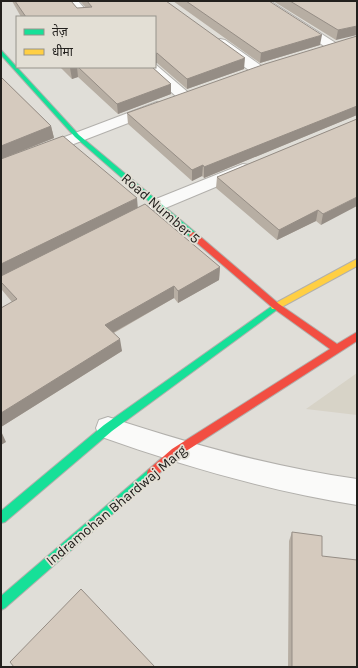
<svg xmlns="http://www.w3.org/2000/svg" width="358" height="668" font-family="Karla,'Noto Sans Devanagari',sans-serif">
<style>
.built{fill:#d7d3c7}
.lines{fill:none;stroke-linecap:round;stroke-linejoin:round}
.street-casing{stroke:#b2b0ac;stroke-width:2}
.fast-casing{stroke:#b2b0ac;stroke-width:2}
.slow-casing{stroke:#b2b0ac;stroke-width:2}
.jam-casing{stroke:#b2b0ac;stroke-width:2}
.street{fill:#fafaf9;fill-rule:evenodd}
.fast{fill:#16e098;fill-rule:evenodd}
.slow{fill:#ffcf43;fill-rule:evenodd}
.jam{fill:#f24e42;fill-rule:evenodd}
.wall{fill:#b7aea3}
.shaded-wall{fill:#958d85}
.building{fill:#d5cabe;stroke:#958d85}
.labels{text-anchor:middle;stroke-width:3.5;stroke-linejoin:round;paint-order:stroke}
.street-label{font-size:14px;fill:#22201d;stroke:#e3dfd5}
</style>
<rect width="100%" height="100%" fill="#e0ded8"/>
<path class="built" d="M357,373V415L306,409Z"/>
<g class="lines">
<defs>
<path id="street" d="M65,1H78L92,17H79Z
M256,1H270L342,47L340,50H330Z
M220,39L225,40L263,67L265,70L263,73H253L215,46L213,43L215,40Z
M155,64L190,94L192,97L190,100H180L144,67H155Z
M157,102L162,104L165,107L162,110L1,172V161Z
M243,164L249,165L252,169L249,173L163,209L157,211L151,209L148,205L151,201Z
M108,417C190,444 272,467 357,479V505C269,491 183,466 99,436L96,428L99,420Z"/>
<path id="fast" d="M1,50L79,135L196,233L197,235L196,237H190L75,137L1,55Z
M275,304L278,305L279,307L278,309L112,431L5,522L1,523V511L104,425Z
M152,468L156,470L157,473L156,476L5,608L1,610V596L148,470Z"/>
<path id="slow" d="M357,259V266L278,309H272L271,307L272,305Z"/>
<path id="jam" d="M193,232L196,233L279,304L337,344L357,332V341L180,455L156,476L152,478L148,476L147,473L148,470L172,449L330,349L273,308L190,237L189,235Z"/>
</defs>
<use href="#street" class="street-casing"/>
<use href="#fast" class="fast-casing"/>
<use href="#slow" class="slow-casing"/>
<use href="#jam" class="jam-casing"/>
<use href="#street" class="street"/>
<use href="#fast" class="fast"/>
<use href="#slow" class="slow"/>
<use href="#jam" class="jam"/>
</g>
<path class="wall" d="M12,1H71L77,8H86L80,1H166L244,69L187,89L157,63L155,17H21Z
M173,1H269L320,45L260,63Z
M273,1H357L336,40Z
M357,36V115L204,178L202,176L192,181L128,124L127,113Z
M60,67H152L171,84V94L118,114L78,77L72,79Z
M1,77L51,126L54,138L3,159L137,208L220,267L219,280L178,303L174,298L114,333L122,351L1,427V308L12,302L2,290L1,289Z
M357,119L321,225L316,221L277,240L216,188L217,177Z
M292,532L322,556L357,667H288L289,541Z"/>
<path class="shaded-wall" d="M357,26V35L336,40L338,30Z
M322,35L320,45L260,63L261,53Z
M157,53V63L155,65V54Z
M245,58L244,69L187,89V79Z
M75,67H77L78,77L72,79L70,68Z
M171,84V94L118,114L117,104Z
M357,106V115L204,178V167Z
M51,126L54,138L1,159V146Z
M203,165L202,176L192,181V170Z
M357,197V206L321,225L323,214Z
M137,198L138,210L1,278V264Z
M318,210L316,221L277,240L279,230Z
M220,267L219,280L178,303V291Z
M174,286V298L107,336L105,325Z
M120,339L122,351L1,427V413Z
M1,431L6,442L1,445Z"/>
<path class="building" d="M15,1H71L77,8L92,7L87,1H166L245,58L187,79L157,53L155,54V17H26Z
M186,1H269L322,35L261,53Z
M290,1H357V26L338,30Z
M357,36V106L204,167L203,165L192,170L127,113L265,64Z
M78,67H152L171,84L117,104Z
M1,77L51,126L1,146Z
M357,119V197L323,214L318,210L279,230L217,177Z
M63,136L137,198L1,264V159Z
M145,204L220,267L178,291L174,286L105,325L120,339L1,413V308L17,299L1,282V276Z
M292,532L322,536V556L357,560V667H292Z
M81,589L155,667H14L10,662Z"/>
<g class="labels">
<g class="street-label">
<text transform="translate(161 208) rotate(41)" y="5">Road Number 5</text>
<text transform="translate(116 505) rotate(-40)" y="5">Indramohan Bhardwaj Marg</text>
</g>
</g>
<rect width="358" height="668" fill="none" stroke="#22201d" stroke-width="4"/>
<rect x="16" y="16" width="140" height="52" fill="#e3dfd5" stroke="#96938b"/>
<rect x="24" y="29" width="20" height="6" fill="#16e098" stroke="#96938b"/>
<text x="52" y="36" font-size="12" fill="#22201d">तेज़</text>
<rect x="24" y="49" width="20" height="6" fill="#ffcf43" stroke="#96938b"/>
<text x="52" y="56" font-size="12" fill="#22201d">धीमा</text>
</svg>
